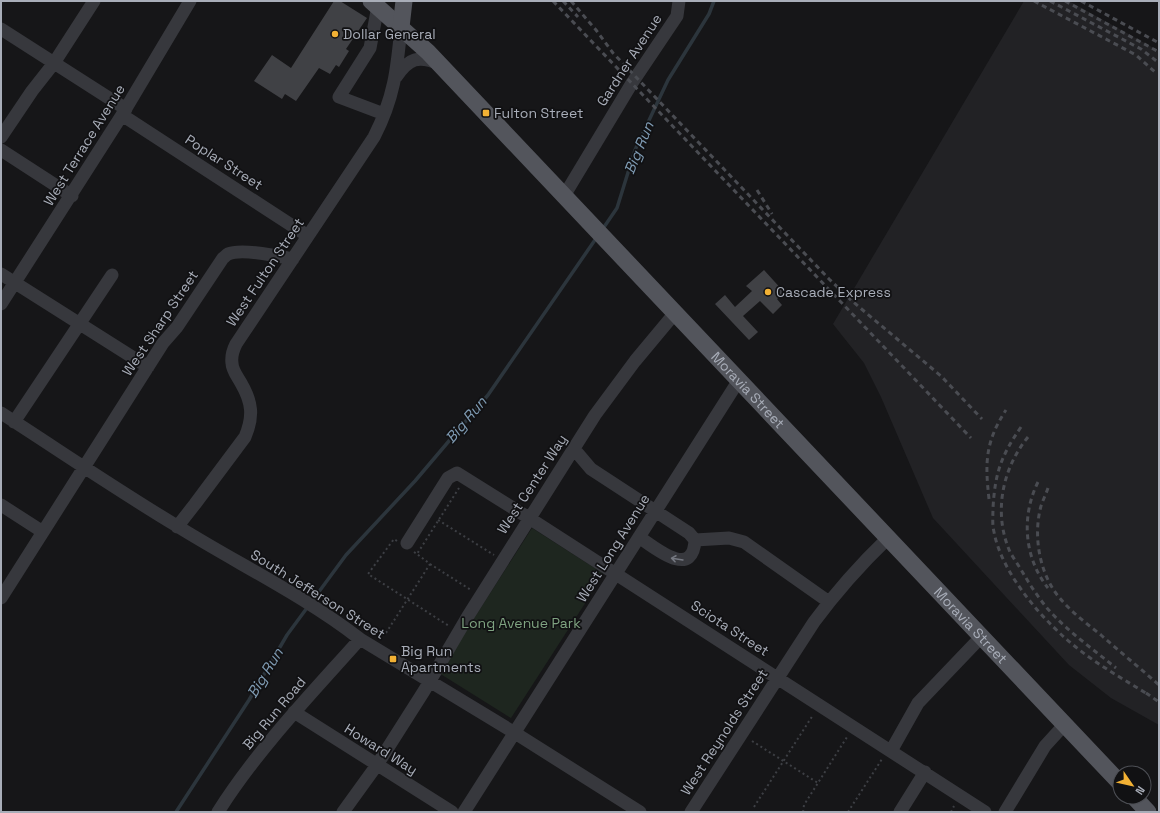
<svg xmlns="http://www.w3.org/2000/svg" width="1160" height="813" font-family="'Space Grotesk',sans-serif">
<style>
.built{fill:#222225}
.green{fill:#1e261f}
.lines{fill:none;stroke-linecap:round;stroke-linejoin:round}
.stream{stroke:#2c353c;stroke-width:3.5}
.building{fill:#404145}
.path{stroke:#3d3f44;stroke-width:2;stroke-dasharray:2 3;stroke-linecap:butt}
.minor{stroke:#37383d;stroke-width:13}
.major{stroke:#53555c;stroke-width:17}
.rail{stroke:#4a4c52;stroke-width:3;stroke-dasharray:5 4;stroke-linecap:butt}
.oneway{stroke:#757881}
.poi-dot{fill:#f2b134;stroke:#111113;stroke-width:1.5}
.labels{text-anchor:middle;stroke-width:3.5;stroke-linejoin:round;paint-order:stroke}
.poi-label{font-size:14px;fill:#a8adb8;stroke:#111113;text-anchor:start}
.street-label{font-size:14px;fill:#a8adb8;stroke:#111113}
.park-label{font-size:14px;fill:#7fa381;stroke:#111113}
.water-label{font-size:15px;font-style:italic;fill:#7f9bb3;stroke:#111113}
</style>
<rect width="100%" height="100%" fill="#161618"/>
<path class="built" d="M1024,1H1069L1159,51V725L1111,698L1069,665L933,518L881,397L864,363L833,324Z"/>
<path class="green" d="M532,528L604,574L511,718L439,673Z"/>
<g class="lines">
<path class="stream" d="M602,230L617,208L635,150L668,80L709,14L714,1
M176,812L249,700L287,635L346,555L415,481L488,395L597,237"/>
</g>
<path class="building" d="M334,1H340L367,18L346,49L349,51L339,67L336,65L330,74L319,68L296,101L285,94L282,99L254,81L272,55L291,68Z
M764,270L784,292L777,299L782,305L773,314L760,301L743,316L758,332L749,340L715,304L725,295L735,307L752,291L746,286Z"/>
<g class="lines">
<path class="path" d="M438,520L494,555
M397,541L394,539L368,574L449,626
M414,552L417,554L459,488
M430,564L471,590
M386,633L430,564L417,554
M752,741L818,783
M754,807L813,715
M803,812L804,805L847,737
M848,812L882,759
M951,812L954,806"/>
<path class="minor" d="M378,6L370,48L339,97L384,114
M1,29L126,109
M396,77C409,58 418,55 440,64
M122,115L308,236
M1,137L32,91L54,63L94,1
M1,150L72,196
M564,196L632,83L677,16L679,1
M1,274L148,367
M1,304L122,115L190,1
M1,413C60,451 117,490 177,526C238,564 303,595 360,639L515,733L640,812
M14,422L112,275
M574,449L591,469L689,533L695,540C693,580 655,548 639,537
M1,505L43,532
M177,527L195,504L245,437C254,416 252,402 241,383C237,376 232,370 232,363C231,356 233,350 236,344L374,137C394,98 397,70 401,27
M695,540L729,538L744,542L829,602
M407,543L448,478L457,473L529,518L985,812
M1,598L163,343L177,327L223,258C225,257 226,255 228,254C241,248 279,256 293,259
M294,712L452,812
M891,751L918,703L982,636
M218,812C257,750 311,694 360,639
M343,812L377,765L424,691L468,616L595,415L635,361L675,313
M464,812L739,380
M691,812L814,622C836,592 861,564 888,538
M900,812L925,772
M1005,812L1045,746L1065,724"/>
<g class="major">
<path id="s1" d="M371,1L428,52L1120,783"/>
<path d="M401,27L404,1"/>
<path d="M1134,797L1148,812"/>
</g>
<path class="rail" d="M553,1L971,438
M563,1L578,17
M571,1L596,30L613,53L829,279L852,301L941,376L982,419
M1034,1L1136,55L1156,73
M1050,1L1141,49L1159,63
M1065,1L1159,52
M1081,1L1159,43
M757,190L772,214
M1021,427C1001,456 995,473 993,508C993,516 992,524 994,532C1001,570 1036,612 1064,637C1089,660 1120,677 1149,695
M1028,437C1002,469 993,513 1010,552C1014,559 1019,566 1023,573C1030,585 1038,597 1047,608C1067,631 1093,649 1116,668
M1038,482C1021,516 1024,558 1048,588
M1048,488C1046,494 1043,500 1041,506C1033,535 1039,572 1058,596C1070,611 1086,623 1101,635C1120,652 1140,668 1159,685
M989,499C985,463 985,442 1006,410
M1146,693L1159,702"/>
</g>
<defs><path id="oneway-shaft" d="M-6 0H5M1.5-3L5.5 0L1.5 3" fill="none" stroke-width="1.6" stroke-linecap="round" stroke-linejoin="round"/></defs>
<use class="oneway" href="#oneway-shaft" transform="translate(677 559) rotate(-171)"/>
<g class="poi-dot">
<circle cx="335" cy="34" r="4"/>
<rect x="482" y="109" width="8" height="8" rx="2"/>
<circle cx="768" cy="292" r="4"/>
<rect x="389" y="655" width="8" height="8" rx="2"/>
</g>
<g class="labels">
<g class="poi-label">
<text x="343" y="39">Dollar General</text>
<text x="494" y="118">Fulton Street</text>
<text x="776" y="297">Cascade Express</text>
<text x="401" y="656">Big Run<tspan x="401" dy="16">Apartments</tspan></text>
</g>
<g class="street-label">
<text transform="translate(629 60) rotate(-57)" y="5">Gardner Avenue</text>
<text transform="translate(84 145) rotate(-58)" y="5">West Terrace Avenue</text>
<text transform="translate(224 162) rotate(33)" y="5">Poplar Street</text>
<text transform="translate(265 272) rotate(-56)" y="5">West Fulton Street</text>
<text transform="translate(160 323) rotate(-56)" y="5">West Sharp Street</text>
<text dy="5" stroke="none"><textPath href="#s1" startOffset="542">Moravia Street</textPath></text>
<text transform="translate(532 484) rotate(-57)" y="5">West Center Way</text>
<text transform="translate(613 548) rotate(-58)" y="5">West Long Avenue</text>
<text transform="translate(318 594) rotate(32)" y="5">South Jefferson Street</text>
<text dy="5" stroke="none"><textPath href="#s1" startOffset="866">Moravia Street</textPath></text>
<text transform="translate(730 628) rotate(33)" y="5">Sciota Street</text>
<text transform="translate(274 713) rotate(-50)" y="5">Big Run Road</text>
<text transform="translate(724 732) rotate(-57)" y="5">West Reynolds Street</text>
<text transform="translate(381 749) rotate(32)" y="5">Howard Way</text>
</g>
<g class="park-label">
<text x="521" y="628">Long Avenue Park</text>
</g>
<g class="water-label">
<text transform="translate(639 148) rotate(-68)" y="5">Big Run</text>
<text transform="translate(466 420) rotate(-50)" y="5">Big Run</text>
<text transform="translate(265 673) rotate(-59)" y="5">Big Run</text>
</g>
</g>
<rect width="1160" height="813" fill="none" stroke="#a8adb8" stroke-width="4"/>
<g transform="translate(1132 785) rotate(124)"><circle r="19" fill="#111113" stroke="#4d4f55"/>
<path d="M0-3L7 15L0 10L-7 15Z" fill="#f2b134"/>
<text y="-6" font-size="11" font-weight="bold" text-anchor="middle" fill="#a8adb8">N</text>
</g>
</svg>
